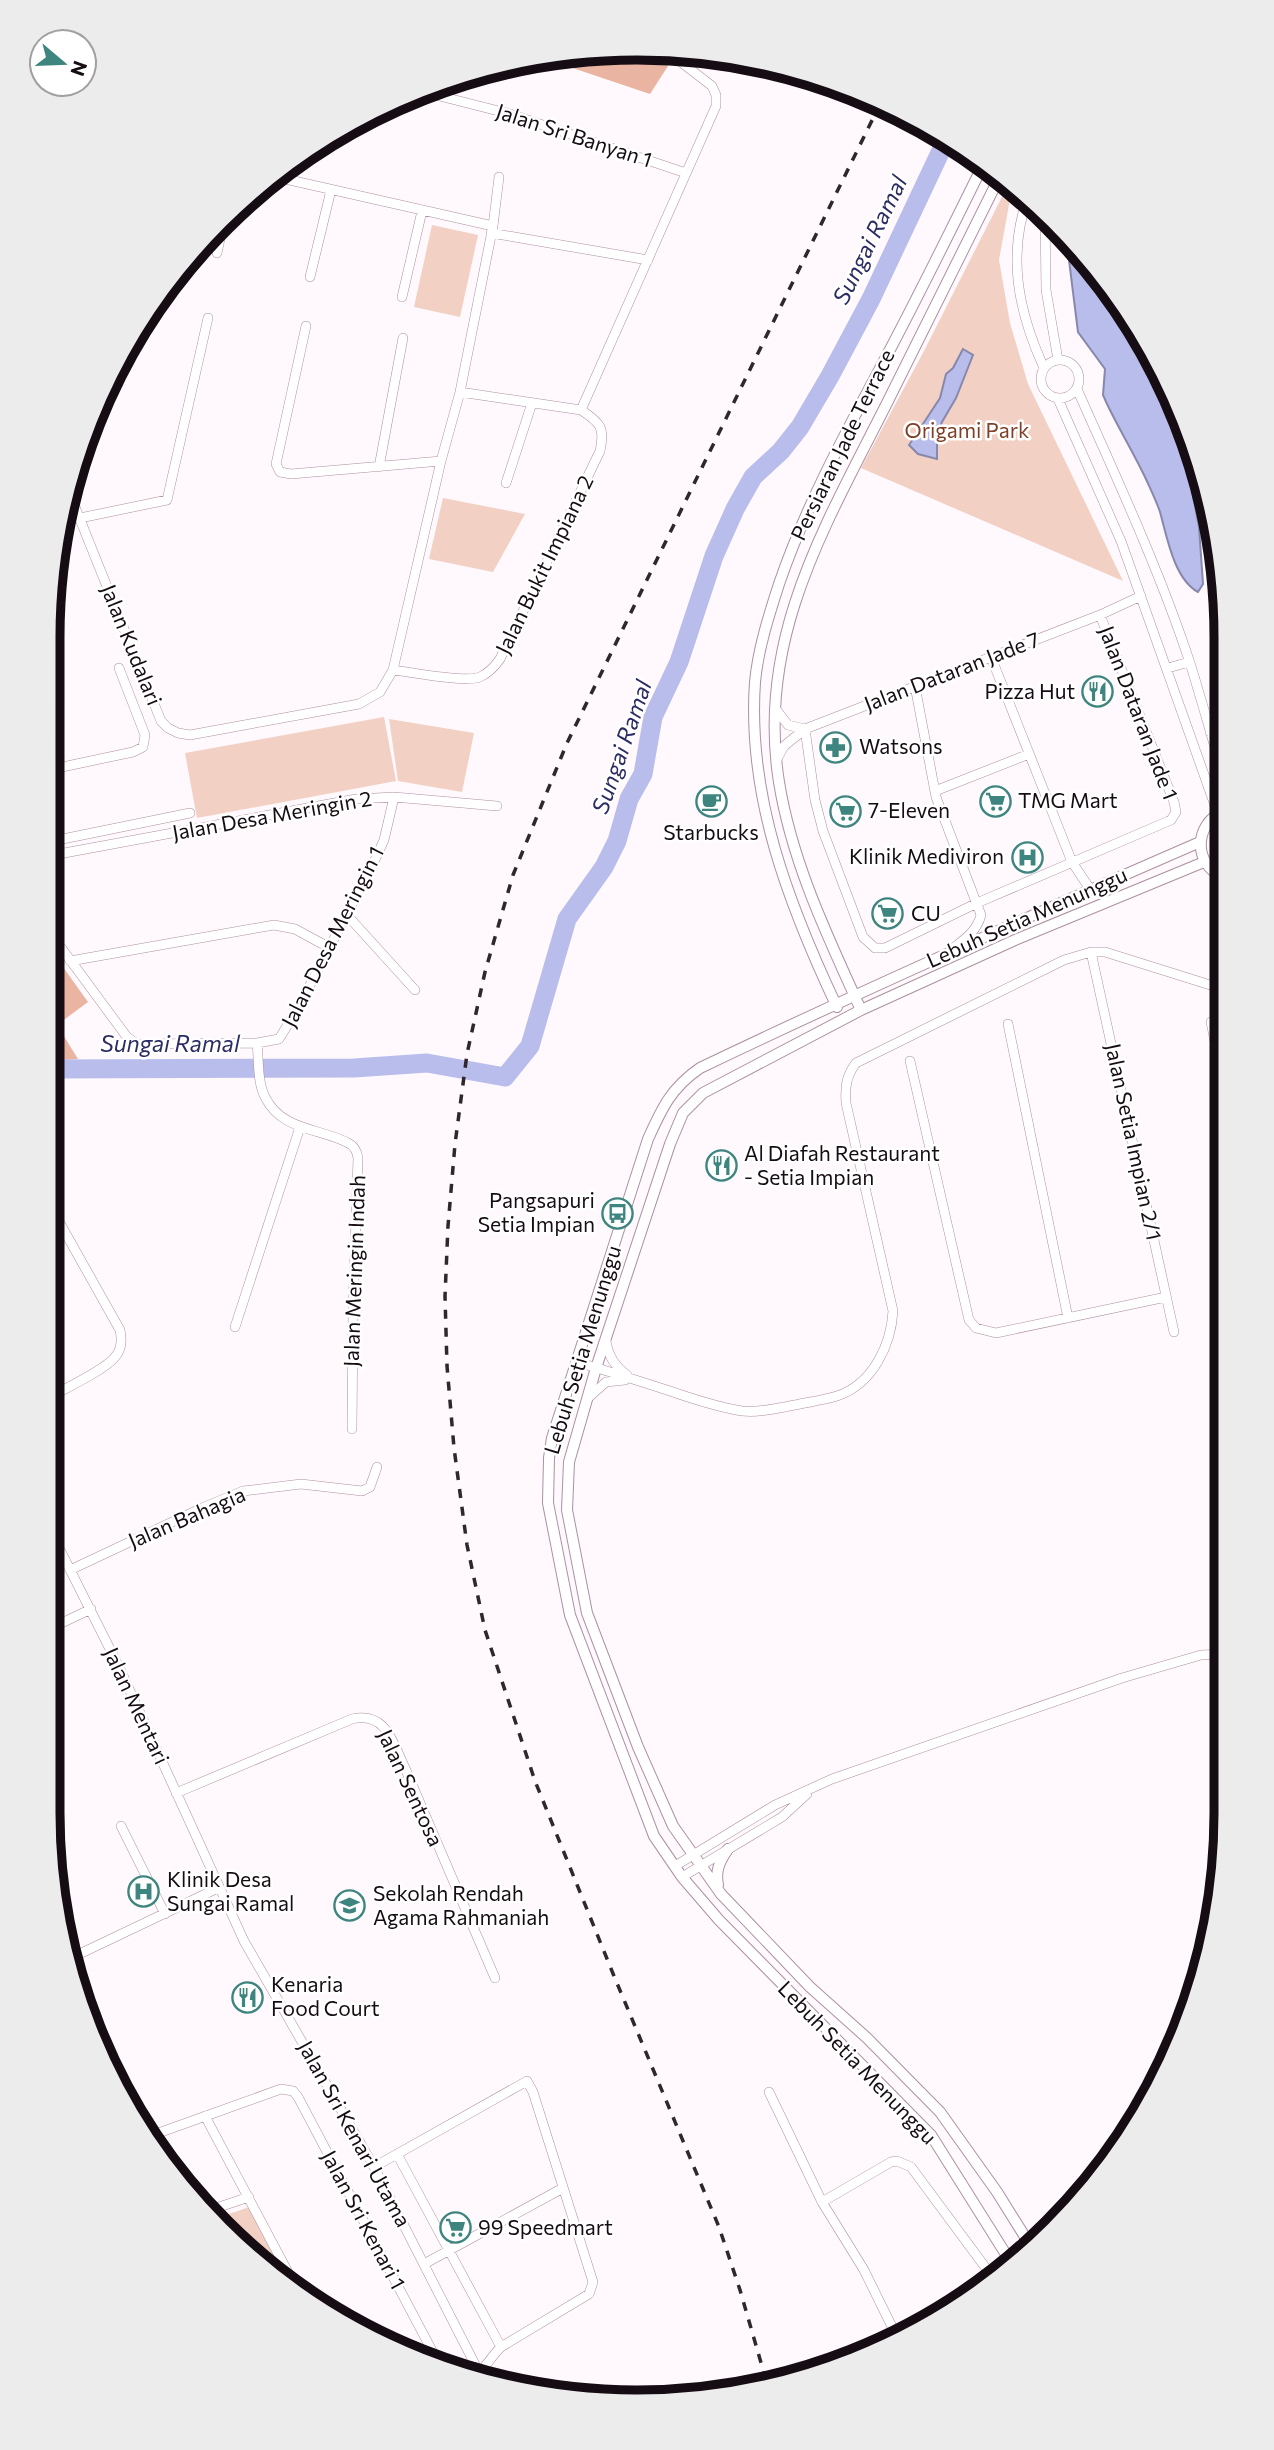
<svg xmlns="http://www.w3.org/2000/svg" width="1274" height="2450" font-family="Commissioner,sans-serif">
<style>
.green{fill:#f2d1c4}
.forest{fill:#e9b5a2}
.water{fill:#b8bdec;stroke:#8788ab;stroke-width:2}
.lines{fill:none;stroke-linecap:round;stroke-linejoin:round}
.river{stroke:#b8bdec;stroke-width:19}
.minor-casing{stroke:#ad90a2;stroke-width:10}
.tertiary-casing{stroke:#ad90a2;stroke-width:12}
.minor{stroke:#fff;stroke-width:9}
.tertiary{stroke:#fff;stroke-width:10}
.rail{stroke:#30262d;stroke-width:3.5;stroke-dasharray:9 9;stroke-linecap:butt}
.labels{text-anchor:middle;stroke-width:5;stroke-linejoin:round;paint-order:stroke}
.street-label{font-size:21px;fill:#160c13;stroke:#fff}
.park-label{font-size:21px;fill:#7f3f26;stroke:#fff}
.poi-label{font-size:21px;fill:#160c13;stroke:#fff;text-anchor:start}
.water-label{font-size:23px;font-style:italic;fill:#2c2c64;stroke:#fff}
.rim{fill:none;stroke:#160c13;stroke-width:9}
</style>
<rect width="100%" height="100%" fill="#fff8fc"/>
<path class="green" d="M1009,183L1012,188L999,260L1010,323L1028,384L1123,581L861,468L924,351Z
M432,225L478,235L460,317L414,307Z
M443,498L525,514L493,572L429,559Z
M384,717L396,781L197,818L185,753Z
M389,719L474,733L462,792L398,781Z
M249,2207L290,2285L218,2218Z"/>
<path class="forest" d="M646,50L668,66L650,94L540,57L560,52Z
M48,946L88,1002L57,1025L78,1059L48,1061Z"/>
<path class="water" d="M1073,244L1105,278L1171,393L1172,401L1177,412L1199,527L1203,584L1198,592C1174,579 1167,537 1160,512C1156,500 1150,488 1145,477C1133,452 1119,429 1107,404L1103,395L1105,369L1078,332L1069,260Z
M963,349L973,355L956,398L942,422L937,437V459L918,454L909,445L940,398L946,374L953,368Z"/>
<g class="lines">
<path class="river" d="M48,1069L354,1068L427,1063L505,1077L530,1046L567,919L604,867L617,841L629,799L643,774L653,717L679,662L714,556L735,509L753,477L781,451L800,427L830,376L871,299L946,140"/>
<defs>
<path id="minor" d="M420,91L510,114L686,173
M272,176L493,226
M1028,196C1007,256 1018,311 1044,368
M1045,214L1046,290L1058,360
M491,233L648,260
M217,253L224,220
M310,277L331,190
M402,297L422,211
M306,326L276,464L280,472L291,474L441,461
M1041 379a19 19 0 1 1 38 0a19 19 0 1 1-38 0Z
M1077,389C1117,479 1159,569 1190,663C1201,698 1211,735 1222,771
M460,392L581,410L716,106V95L712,86L664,49
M1058,399L1121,541L1218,814
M379,467L403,338
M506,483L532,403
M67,487L161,721L168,728L178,733L190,735L359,704L380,692L393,670L441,461L460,392L493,226L499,177
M80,518L167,500L208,318
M991,657L1072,862L1090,889
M1168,668L1189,662
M393,670C411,672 466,683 480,677C489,673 495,666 500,659L600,451C605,428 601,423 581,410
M915,686L936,797L981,915C977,931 965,939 952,949
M775,708L788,725L805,729
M805,729L815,800L823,831L863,937L875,948H885L977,903L1171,820L1176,812L1174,802L1100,615
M1210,732L1222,728
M777,759L784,746L805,729L1100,615L1141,596
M48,770L133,752L143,747L145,735L119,668
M935,791L1029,754
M48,842L190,813
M48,856L356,799L394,797L497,806
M347,915L415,990
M48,930L127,1037L137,1044L257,1043L279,1039L298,1008L373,864L384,840L394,797
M1091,952L1174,1332
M70,961L274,925L295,929L330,948
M1211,1022L1223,1080
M1008,1024L1068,1318
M257,1043C259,1060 257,1081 265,1097C282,1132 323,1128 350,1144C355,1147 357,1152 358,1158L353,1311L352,1429
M910,1061L969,1320L976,1328L996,1333L1166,1297
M235,1327L300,1127
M606,1341C608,1355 614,1366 627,1375
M577,1362C608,1371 639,1381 670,1391C693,1399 717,1407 742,1411C760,1413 778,1408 795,1405C809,1402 824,1400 837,1396C873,1384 891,1345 893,1311L846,1103C845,1087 846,1076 856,1063L1064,960L1091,952H1105L1223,989
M589,1397L606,1382L625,1380
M48,1398C64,1389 105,1370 115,1357C122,1349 122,1339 120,1330L48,1202
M48,1526L119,1667L244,1941L374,2167L484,2382
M70,1570L202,1508L243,1491L301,1484L362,1491L370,1487L377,1467
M47,1630L91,1609
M176,1793L352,1719C386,1711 393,1743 405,1768L495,1978
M121,1826L165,1914
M675,1866L775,1805L832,1779L1122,1678L1201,1655L1225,1654
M682,1877L782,1817L807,1794
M71,1958L218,1888
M769,2092L822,2202L864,2270L898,2339
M205,2116L300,2295
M150,2136L281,2089L293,2091L298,2097L438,2362
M397,2154L501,2347
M374,2167L527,2081L533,2092L593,2282L589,2294L501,2347C491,2356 485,2370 473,2378
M822,2202L891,2162L897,2161L911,2167L994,2279
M210,2210L249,2197
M424,2264L563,2188"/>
<path id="tertiary" d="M1222,812C1194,825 1193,864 1223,877
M837,1007C789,905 747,797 755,682C758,649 769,615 779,584C806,505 846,432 885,359C919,295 951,230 983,165
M861,1010C828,937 792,863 779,782C756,639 825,526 887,403C925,328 962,252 1000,176
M718,1885C715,1870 720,1861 728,1849
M1032,2248L997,2192L940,2112L867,2038L810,1987L721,1894L673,1826L638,1747L587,1613L567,1510L569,1462L596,1368L670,1144L683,1113L703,1093L861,1010L1015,940L1204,862
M1012,2264L931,2135L719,1920L682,1877L654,1836L570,1615L548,1503L549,1458L552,1438L648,1139C662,1108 671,1088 700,1068C865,989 1032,915 1200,842"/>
</defs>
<use href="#minor" class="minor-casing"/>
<use href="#tertiary" class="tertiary-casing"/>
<use href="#minor" class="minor"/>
<use href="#tertiary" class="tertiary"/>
<path class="rail" d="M766,2380L740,2290L719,2227L614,1976L535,1781L485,1630L467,1545L454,1448L447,1366L445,1296L448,1226L455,1144L467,1054L485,972L513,875L567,743L881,102"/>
</g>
<defs>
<symbol id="restaurant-ring" viewBox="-11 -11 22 22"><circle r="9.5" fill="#fff" stroke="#3e8580" stroke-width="1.5"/><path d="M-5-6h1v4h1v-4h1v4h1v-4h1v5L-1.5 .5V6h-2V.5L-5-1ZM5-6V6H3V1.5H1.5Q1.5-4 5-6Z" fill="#3e8580"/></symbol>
<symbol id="pharmacy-ring" viewBox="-11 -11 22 22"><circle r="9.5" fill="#fff" stroke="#3e8580" stroke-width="1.5"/><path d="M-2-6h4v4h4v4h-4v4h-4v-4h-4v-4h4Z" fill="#3e8580"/></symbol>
<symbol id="cafe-ring" viewBox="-11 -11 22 22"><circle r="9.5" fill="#fff" stroke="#3e8580" stroke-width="1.5"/><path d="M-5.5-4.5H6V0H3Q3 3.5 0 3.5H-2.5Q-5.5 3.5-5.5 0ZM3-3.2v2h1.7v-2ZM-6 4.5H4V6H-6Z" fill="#3e8580"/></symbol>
<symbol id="supermarket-ring" viewBox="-11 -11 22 22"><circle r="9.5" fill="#fff" stroke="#3e8580" stroke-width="1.5"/><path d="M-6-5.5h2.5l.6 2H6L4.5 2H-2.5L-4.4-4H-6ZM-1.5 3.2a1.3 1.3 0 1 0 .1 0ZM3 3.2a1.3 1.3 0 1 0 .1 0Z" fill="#3e8580"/></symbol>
<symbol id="hospital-ring" viewBox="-11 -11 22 22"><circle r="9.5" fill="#fff" stroke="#3e8580" stroke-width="1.5"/><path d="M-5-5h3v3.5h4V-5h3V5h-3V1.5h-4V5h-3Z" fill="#3e8580"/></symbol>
<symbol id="bus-ring" viewBox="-11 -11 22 22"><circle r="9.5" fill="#fff" stroke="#3e8580" stroke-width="1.5"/><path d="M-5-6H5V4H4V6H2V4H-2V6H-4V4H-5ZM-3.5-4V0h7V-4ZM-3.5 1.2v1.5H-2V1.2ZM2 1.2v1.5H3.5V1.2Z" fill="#3e8580"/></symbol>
<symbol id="school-ring" viewBox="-11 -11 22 22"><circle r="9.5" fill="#fff" stroke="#3e8580" stroke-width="1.5"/><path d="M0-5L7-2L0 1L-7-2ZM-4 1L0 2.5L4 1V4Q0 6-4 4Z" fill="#3e8580"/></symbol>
</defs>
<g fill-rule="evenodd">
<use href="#restaurant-ring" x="1080" y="674" width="35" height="35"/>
<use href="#pharmacy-ring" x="818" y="730" width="35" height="35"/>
<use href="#cafe-ring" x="694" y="784" width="35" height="35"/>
<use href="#supermarket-ring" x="978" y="784" width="35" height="35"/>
<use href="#supermarket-ring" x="828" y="794" width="35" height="35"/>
<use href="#hospital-ring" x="1010" y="840" width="35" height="35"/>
<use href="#supermarket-ring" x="870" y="896" width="35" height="35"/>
<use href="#restaurant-ring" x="704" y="1148" width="35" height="35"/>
<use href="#bus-ring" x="600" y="1196" width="35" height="35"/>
<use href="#hospital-ring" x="126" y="1874" width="35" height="35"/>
<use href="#school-ring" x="332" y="1888" width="35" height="35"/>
<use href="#restaurant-ring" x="230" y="1980" width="35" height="35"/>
<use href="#supermarket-ring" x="438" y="2210" width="35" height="35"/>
</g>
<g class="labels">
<g class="street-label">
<text transform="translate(574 136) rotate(18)" y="7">Jalan Sri Banyan 1</text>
<text transform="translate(843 445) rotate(-64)" y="7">Persiaran Jade Terrace</text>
<text transform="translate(545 565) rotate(-64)" y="7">Jalan Bukit Impiana 2</text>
<text transform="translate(131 645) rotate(68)" y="7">Jalan Kudalari</text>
<text transform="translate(952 672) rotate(-21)" y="7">Jalan Dataran Jade 7</text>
<text transform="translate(1138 713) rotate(69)" y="7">Jalan Dataran Jade 1</text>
<text transform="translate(272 816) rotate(-10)" y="7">Jalan Desa Meringin 2</text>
<text transform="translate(1027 918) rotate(-24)" y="7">Lebuh Setia Menunggu</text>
<text transform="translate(333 937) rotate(-63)" y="7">Jalan Desa Meringin 1</text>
<text transform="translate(1133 1142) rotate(78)" y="7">Jalan Setia Impian 2/1</text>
<text transform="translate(355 1271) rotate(-88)" y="7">Jalan Meringin Indah</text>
<text transform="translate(583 1350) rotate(-73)" y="7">Lebuh Setia Menunggu</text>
<text transform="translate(187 1518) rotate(-23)" y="7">Jalan Bahagia</text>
<text transform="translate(136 1706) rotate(65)" y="7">Jalan Mentari</text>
<text transform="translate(410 1788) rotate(65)" y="7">Jalan Sentosa</text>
<text transform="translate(857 2063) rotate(46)" y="7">Lebuh Setia Menunggu</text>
<text transform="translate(354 2134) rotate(61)" y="7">Jalan Sri Kenari Utama</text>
<text transform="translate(363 2220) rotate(62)" y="7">Jalan Sri Kenari 1</text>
</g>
<g class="park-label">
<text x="967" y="438">Origami Park</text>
</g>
<g class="poi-label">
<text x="1075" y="699" text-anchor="end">Pizza Hut</text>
<text x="859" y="754">Watsons</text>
<text x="1018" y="808">TMG Mart</text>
<text x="868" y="818">7-Eleven</text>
<text x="711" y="840" text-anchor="middle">Starbucks</text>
<text x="1004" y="864" text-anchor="end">Klinik Mediviron</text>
<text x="911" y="921">CU</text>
<text x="744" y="1161">Al Diafah Restaurant<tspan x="744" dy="24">- Setia Impian</tspan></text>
<text x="595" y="1208" text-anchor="end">Pangsapuri<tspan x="595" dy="24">Setia Impian</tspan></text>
<text x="167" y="1887">Klinik Desa<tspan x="167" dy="24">Sungai Ramal</tspan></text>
<text x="373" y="1901">Sekolah Rendah<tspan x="373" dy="24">Agama Rahmaniah</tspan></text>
<text x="271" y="1992">Kenaria<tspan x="271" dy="24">Food Court</tspan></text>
<text x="478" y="2235">99 Speedmart</text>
</g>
<g class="water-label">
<text transform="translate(870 240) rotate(-64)" y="8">Sungai Ramal</text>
<text transform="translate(622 747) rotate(-71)" y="8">Sungai Ramal</text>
<text x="170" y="1052">Sungai Ramal</text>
</g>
</g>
<path d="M0 0H1274V2450H0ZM637 60H637A577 577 0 0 1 1214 637V1813A577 577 0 0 1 637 2390H637A577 577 0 0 1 60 1813V637A577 577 0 0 1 637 60Z" fill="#ececec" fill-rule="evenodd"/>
<path class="rim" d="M637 60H637A577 577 0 0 1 1214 637V1813A577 577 0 0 1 637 2390H637A577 577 0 0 1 60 1813V637A577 577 0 0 1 637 60Z"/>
<g transform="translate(63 63) rotate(109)"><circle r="33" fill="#ffffff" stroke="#a29ea1" stroke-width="2"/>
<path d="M0-5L12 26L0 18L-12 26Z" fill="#3e8580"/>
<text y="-10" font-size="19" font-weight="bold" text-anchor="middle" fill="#160c13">N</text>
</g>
</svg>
